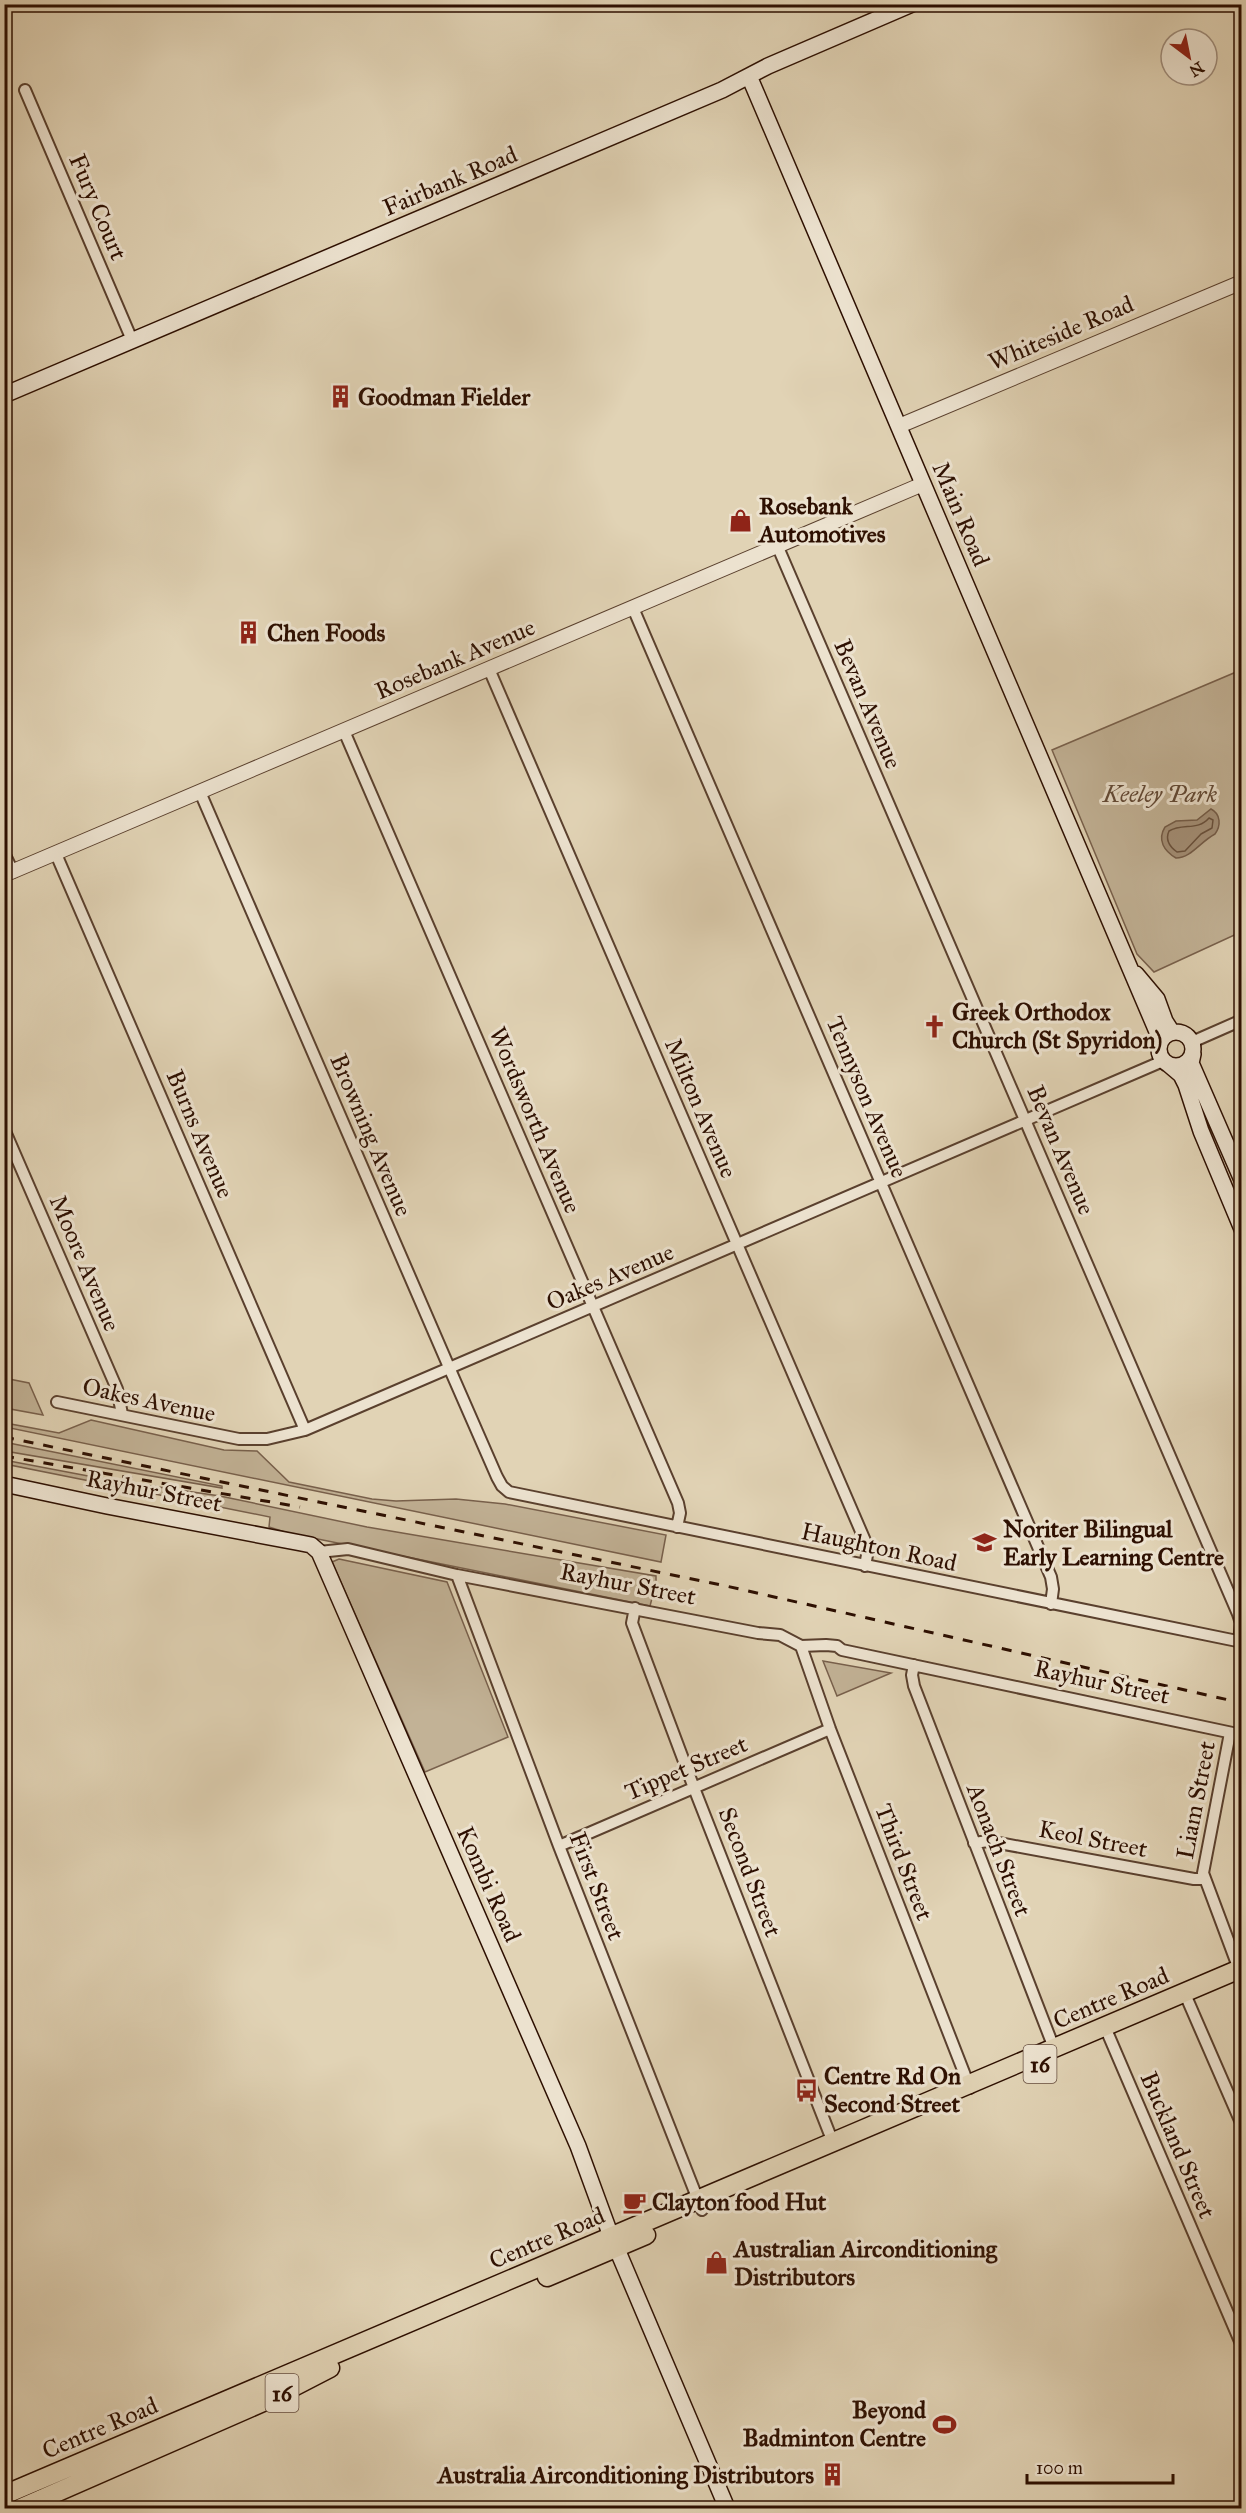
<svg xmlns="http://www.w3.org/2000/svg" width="1246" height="2513" font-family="'IM FELL Great Primer',serif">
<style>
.green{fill:#c2b296;stroke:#78604c;stroke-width:1.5}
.water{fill:#a49078;stroke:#745c48;stroke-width:1.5}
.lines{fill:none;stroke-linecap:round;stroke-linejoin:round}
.shore{stroke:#68503c;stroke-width:1.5}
.minor-casing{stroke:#5a402e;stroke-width:14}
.tertiary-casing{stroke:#5a402e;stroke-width:16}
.secondary-casing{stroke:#2d0f01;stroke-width:18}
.primary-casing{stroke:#2d0f01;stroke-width:21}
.minor{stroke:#ece2cf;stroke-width:10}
.tertiary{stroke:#ece2cf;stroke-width:14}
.secondary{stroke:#ece2cf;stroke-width:15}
.primary{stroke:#e1d3b5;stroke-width:18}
.rail{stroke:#2d0f01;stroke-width:3;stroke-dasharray:10 10;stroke-linecap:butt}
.labels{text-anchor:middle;stroke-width:6;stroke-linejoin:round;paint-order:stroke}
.shield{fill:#ece2cf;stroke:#664e3f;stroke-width:1.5}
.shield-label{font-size:22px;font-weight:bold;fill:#2d0f01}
.street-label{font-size:24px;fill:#2d0f01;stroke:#ece2cf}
.poi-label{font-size:24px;font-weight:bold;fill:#2d0f01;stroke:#ece2cf;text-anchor:start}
.park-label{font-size:24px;font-style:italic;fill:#614835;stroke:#ece2cf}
</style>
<rect width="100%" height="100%" fill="#e1d3b5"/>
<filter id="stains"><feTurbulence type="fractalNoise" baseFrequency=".00333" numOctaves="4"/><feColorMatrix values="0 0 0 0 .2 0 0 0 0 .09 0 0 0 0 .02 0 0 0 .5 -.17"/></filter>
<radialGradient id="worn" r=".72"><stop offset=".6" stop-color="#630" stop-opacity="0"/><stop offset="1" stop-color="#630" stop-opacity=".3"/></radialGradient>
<path class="green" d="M1241,670V932L1154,972L1137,954L1052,750Z
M4,1378L29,1383L43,1415L5,1408Z
M91,1420L224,1450L257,1451L289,1482L372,1499L396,1501L456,1499L505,1504L666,1535L661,1562L5,1427V1423L59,1433Z
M4,1442L222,1486V1488L5,1451Z
M4,1460L104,1479L220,1496L367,1527L656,1576V1583L650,1606L288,1533L269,1527L270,1517L5,1464Z
M339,1559L447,1582L508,1737L425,1772L332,1562Z
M823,1661L891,1673L837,1696Z"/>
<path class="water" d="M1211,809C1221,814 1221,826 1215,834C1200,842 1191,858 1176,858C1164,851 1157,840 1165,827L1176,821L1197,820Z"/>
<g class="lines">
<path class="shore" d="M1209,818L1213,820L1212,828L1201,834L1185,851L1177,852C1170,847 1165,840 1169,831C1183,823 1198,831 1209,818Z"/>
<defs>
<path id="minor" d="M25,90L132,340
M777,545L1238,1614L1241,1623L1239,1641
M633,608L1051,1577L1053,1589L1051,1604
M489,669L866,1543L867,1555L865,1566
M344,731L678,1503L680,1513L677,1527
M200,792L455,1381L497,1477L502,1486L509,1492L1242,1642
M4,853L13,872
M56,854L305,1430
M1192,1042L1242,1020
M4,1129L117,1389L122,1414
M57,1402L239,1439H267L305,1430L1163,1061
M319,1552L348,1549L457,1575L758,1633L780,1635L801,1646L826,1645L837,1646L842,1650L1242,1735
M457,1575L559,1846L702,2210
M635,1608L632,1623L694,1788L834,2145
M801,1646L830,1729L970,2088
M914,1665L912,1675L914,1686L1054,2048
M1230,1733L1203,1873L1240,1972
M974,1843L988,1841L1194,1879H1204
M559,1846L830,1729
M1188,2001L1242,2125
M1105,2027L1242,2346"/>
<path id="tertiary" d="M899,426L1242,282
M4,875L923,484"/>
<path id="secondary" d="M749,76L1161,1041
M4,395L722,90L768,66L912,4
M1136,974L1157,999L1165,1021L1172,1032
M1159 1049a17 17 0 1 1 34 0a17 17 0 1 1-34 0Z
M1193,1054L1191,1063L1242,1180
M1168,1064L1181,1075L1186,1085L1201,1131L1242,1229
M4,1484L107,1506L301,1543L311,1545L319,1552L578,2146L608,2228L727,2508"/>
<path id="primary" d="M547,2277L646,2235
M4,2495L1242,1968
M21,2508L270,2399L330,2368"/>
</defs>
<use href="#minor" class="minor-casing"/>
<use href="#tertiary" class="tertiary-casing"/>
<use href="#secondary" class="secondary-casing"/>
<use href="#primary" class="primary-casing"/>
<use href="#minor" class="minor"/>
<use href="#tertiary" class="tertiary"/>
<use href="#secondary" class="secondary"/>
<use href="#primary" class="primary"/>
<path class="rail" d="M4,1437L726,1586L1242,1703
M4,1456L300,1507"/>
</g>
<defs>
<symbol id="building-bare" viewBox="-9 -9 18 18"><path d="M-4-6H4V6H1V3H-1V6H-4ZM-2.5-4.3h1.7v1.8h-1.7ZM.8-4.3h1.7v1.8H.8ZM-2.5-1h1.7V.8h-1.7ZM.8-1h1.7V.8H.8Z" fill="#8f2418" stroke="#ece2cf" stroke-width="2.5" paint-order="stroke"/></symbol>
<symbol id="shop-bare" viewBox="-9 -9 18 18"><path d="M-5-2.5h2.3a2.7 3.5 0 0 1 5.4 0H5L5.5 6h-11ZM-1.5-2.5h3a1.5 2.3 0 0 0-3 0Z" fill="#8f2418" stroke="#ece2cf" stroke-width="2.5" paint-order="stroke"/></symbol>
<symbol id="church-bare" viewBox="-9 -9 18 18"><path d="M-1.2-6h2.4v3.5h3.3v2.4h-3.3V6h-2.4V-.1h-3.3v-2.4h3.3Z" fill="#8f2418" stroke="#ece2cf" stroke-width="2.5" paint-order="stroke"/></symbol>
<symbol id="school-bare" viewBox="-9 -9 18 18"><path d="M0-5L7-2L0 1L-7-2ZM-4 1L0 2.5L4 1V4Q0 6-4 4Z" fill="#8f2418" stroke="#ece2cf" stroke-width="2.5" paint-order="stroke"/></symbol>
<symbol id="bus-bare" viewBox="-9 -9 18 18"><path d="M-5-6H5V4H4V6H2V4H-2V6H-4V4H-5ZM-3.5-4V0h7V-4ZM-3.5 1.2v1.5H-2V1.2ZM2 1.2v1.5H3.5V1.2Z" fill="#8f2418" stroke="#ece2cf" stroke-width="2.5" paint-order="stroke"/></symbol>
<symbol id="cafe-bare" viewBox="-9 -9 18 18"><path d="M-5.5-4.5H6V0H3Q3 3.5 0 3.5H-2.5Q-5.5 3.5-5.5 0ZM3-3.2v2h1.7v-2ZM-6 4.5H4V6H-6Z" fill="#8f2418" stroke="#ece2cf" stroke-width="2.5" paint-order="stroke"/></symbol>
<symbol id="stadium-bare" viewBox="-9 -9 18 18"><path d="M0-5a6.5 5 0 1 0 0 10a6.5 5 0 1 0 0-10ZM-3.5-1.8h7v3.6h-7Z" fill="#8f2418" stroke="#ece2cf" stroke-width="2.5" paint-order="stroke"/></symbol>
</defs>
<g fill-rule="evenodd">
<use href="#building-bare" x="324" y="380" width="33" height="33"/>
<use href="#shop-bare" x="724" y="504" width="33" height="33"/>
<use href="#building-bare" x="232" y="616" width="33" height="33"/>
<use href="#church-bare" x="918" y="1010" width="33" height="33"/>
<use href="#school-bare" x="968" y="1526" width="33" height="33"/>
<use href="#bus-bare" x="790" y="2074" width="33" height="33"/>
<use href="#cafe-bare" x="618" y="2186" width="33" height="33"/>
<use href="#shop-bare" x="700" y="2246" width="33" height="33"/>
<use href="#stadium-bare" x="928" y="2408" width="33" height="33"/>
<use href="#building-bare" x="816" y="2458" width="33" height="33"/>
</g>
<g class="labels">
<g class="shield">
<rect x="1023.5" y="2045" width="33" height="38" rx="4.5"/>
<rect x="265.5" y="2374" width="33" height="38" rx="4.5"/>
</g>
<g class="shield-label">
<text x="1040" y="2072">16</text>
<text x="282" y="2401">16</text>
</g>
<g class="street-label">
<text transform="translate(450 181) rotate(-23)" y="8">Fairbank Road</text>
<text transform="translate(98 207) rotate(67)" y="8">Fury Court</text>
<text transform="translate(1061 333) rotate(-23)" y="8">Whiteside Road</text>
<text transform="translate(961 514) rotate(67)" y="8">Main Road</text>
<text transform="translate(455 659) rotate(-23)" y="8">Rosebank Avenue</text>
<text transform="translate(868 704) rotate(67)" y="8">Bevan Avenue</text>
<text transform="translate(867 1097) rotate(67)" y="8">Tennyson Avenue</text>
<text transform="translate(701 1108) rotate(67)" y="8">Milton Avenue</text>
<text transform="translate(535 1120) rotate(67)" y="8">Wordsworth Avenue</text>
<text transform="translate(200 1134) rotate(67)" y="8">Burns Avenue</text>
<text transform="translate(371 1135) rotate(67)" y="8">Browning Avenue</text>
<text transform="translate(1061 1150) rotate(67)" y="8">Bevan Avenue</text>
<text transform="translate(85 1263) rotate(67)" y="8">Moore Avenue</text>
<text transform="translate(610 1277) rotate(-23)" y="8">Oakes Avenue</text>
<text transform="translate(149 1400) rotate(12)" y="8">Oakes Avenue</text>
<text transform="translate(154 1491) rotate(11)" y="8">Rayhur Street</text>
<text transform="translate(879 1547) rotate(12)" y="8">Haughton Road</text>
<text transform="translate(628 1584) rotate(11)" y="8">Rayhur Street</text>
<text transform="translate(1102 1682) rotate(12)" y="8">Rayhur Street</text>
<text transform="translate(686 1768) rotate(-23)" y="8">Tippet Street</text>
<text transform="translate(1196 1800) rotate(-79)" y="8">Liam Street</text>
<text transform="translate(1093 1839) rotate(11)" y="8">Keol Street</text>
<text transform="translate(999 1850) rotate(69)" y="8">Aonach Street</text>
<text transform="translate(904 1862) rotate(69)" y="8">Third Street</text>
<text transform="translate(750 1872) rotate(69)" y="8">Second Street</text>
<text transform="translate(489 1884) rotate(66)" y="8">Kombi Road</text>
<text transform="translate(597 1886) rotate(69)" y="8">First Street</text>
<text transform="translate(1111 1998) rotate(-23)" y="8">Centre Road</text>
<text transform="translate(1178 2145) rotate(67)" y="8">Buckland Street</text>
<text transform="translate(547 2238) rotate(-23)" y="8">Centre Road</text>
<text transform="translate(100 2428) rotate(-23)" y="8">Centre Road</text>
</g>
<g class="poi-label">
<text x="358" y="405">Goodman Fielder</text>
<text x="759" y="514">Rosebank<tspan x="759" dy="28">Automotives</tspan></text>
<text x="267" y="641">Chen Foods</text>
<text x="952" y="1020">Greek Orthodox<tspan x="952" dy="28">Church (St Spyridon)</tspan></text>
<text x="1003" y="1537">Noriter Bilingual<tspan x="1003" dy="28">Early Learning Centre</tspan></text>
<text x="824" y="2084">Centre Rd On<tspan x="824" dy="28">Second Street</tspan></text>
<text x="652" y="2210">Clayton food Hut</text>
<text x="734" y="2257">Australian Airconditioning<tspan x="734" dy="28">Distributors</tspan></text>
<text x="926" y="2418" text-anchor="end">Beyond<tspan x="926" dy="28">Badminton Centre</tspan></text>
<text x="814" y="2483" text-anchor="end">Australia Airconditioning Distributors</text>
</g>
<g class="park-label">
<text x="1160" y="802">Keeley Park</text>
</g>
</g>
<rect width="1246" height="2513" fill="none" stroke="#e1d3b5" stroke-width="24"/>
<rect x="6" y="6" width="1234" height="2501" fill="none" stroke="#2d0f01" stroke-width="3"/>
<rect x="12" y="12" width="1222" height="2489" fill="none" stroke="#2d0f01" stroke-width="1.5"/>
<g transform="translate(1189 57) rotate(148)"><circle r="28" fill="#ece2cf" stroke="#a08e7d" stroke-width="1.5"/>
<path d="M0-4.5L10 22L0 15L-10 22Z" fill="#8f2418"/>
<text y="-9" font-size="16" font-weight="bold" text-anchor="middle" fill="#2d0f01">N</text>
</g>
<path d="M1027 2474v9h146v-9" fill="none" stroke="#2d0f01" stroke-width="3"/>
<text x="1036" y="2474" font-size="18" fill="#2d0f01" stroke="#ece2cf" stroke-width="4.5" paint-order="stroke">100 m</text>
<rect width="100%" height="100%" filter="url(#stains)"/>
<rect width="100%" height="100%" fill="url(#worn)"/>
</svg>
